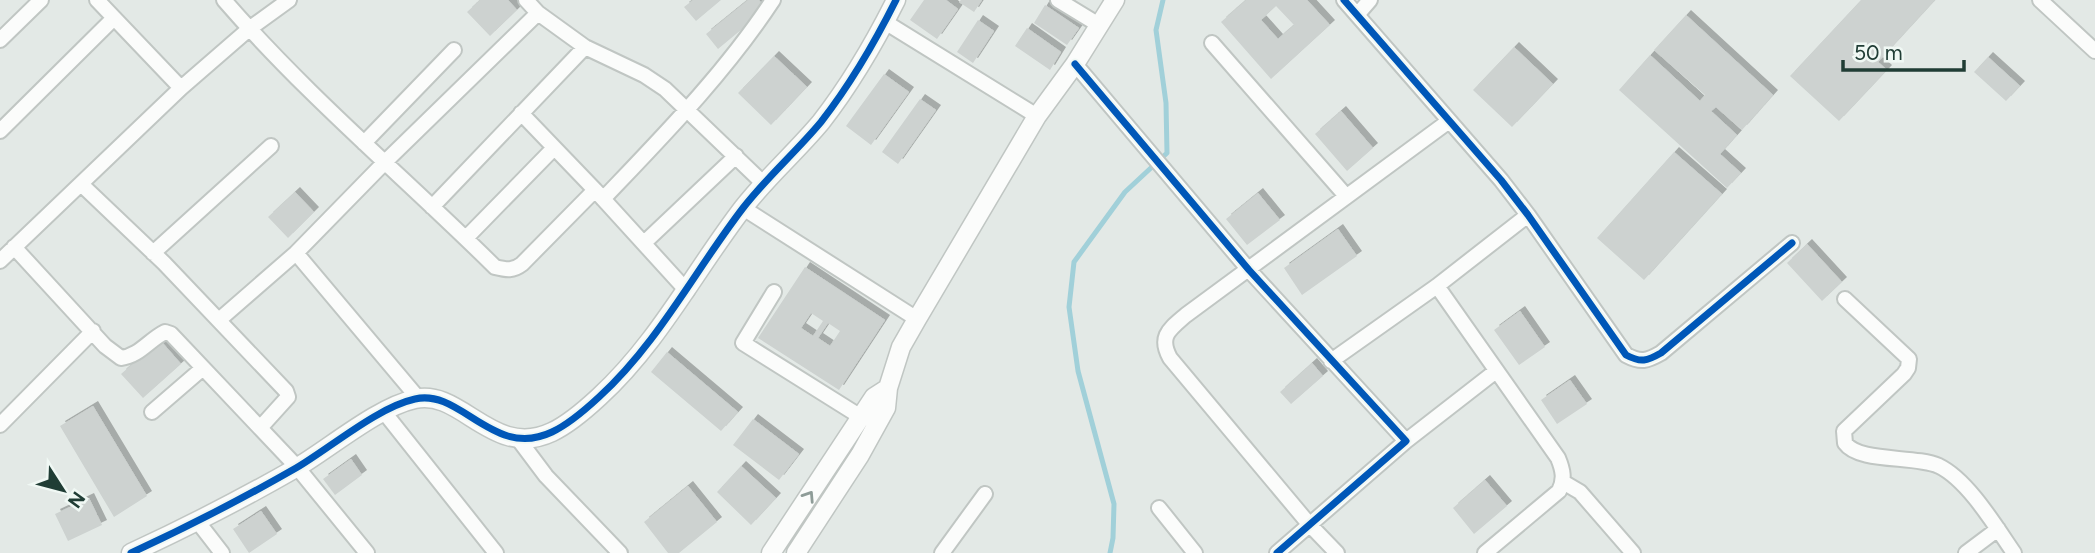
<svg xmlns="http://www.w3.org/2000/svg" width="2095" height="553" font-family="Figtree,sans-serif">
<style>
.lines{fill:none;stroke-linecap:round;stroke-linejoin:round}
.stream{stroke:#a1d0d9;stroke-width:5}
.building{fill:#cdd2d0;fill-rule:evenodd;filter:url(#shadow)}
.minor-casing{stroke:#c0c6c3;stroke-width:18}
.tertiary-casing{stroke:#c0c6c3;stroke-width:21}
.minor{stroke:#fbfcfb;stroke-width:14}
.tertiary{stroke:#fbfcfb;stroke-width:18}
.cycleway-casing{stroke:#f0f8f4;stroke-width:11}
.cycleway{stroke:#0057b8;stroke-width:7}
.oneway{stroke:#8e9c98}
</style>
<defs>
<filter id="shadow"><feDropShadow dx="5" dy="-5" stdDeviation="0" flood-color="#0004"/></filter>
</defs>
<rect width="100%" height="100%" fill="#e3e9e6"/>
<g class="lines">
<path class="stream" d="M1110,553L1113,538L1114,504L1078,371L1069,307L1074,262L1125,192L1167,153L1166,103L1156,30L1163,0"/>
</g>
<path class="building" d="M480,0H508L517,10L490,36L467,12Z
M693,0H721L696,21L684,7Z
M748,0H759L766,9L718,49L706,34Z
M924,0H946L958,9L937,39L910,20Z
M961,0H982L974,12L959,2Z
M1246,0H1307L1330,25L1271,79L1221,22ZM1276,6L1294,25L1278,39L1261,20Z
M1861,0H1935L1878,62L1887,70L1839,121L1790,76Z
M1045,5L1079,28L1067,45L1034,23Z
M1686,15L1773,95L1742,130L1716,107L1711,111L1737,135L1720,154L1741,173L1727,188L1619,90L1650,55L1700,101L1705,95L1654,50Z
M978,20L994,31L973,63L957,52Z
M1027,28L1061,52L1050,70L1015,46Z
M1514,47L1553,84L1512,127L1473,90Z
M774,56L807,87L771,125L738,93Z
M1988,57L2020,86L2006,101L1974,72Z
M884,74L909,92L871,145L846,126Z
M920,99L936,110L898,164L882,152Z
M1341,111L1373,148L1347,171L1315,134Z
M1674,152L1722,194L1644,280L1597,238Z
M295,192L314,212L288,238L268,217Z
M1258,193L1280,220L1247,245L1226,219Z
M1338,229L1357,256L1302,295L1284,268Z
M1807,244L1842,282L1822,301L1787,263Z
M805,267L885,320L839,390L758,338ZM811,313L823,321L813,336L801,328ZM828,323L840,331L830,346L818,338Z
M1520,311L1545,347L1519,365L1494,330Z
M160,340L181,364L143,398L121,374Z
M667,352L738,412L721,431L651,372Z
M1312,363L1323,376L1291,404L1280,392Z
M1570,380L1587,404L1557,424L1541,400Z
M93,406L147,496L114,517L60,426Z
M753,419L799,454L779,480L733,445Z
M351,459L362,475L335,495L323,479Z
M741,466L776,498L751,525L717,492Z
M1485,480L1507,506L1474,534L1453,508Z
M688,486L717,522L679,553H668L644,522Z
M89,498L102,525L68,541L55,514Z
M261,511L277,534L249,553L233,529Z"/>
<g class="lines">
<defs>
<path id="minor" d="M97,0L181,88
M224,0C307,96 405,178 495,267C507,270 513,271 522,264L595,190
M526,0L538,13L585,47L644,75L665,89L764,184
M1058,0L1099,25
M1344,0L1501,180L1528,215L1626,355C1641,363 1647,361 1661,353L1792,243
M2040,0L2095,51
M1357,15L1370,0
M885,22L1037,116
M0,40L41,0
M1212,43L1346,196
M1075,64L1249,270L1406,441L1277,553
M521,113L595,190L687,291
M0,131L114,18
M364,143L454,50
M81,184L164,263L286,391L288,397L260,428
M603,199C663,136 725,73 773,0
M432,207L585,47
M743,208L917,319
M466,238L554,148
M644,243L736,156
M14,247L105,346L121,358C139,356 149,340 165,332L171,334L297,467L367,553
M153,253L271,146
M296,253L418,398
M0,261L181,88L249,29L289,0
M1437,286L1558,458C1563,470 1565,479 1559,491L1485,553
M774,292L743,343L861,417
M1845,299L1909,359L1908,368L1904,374L1844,431L1845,443C1859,463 1914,455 1939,466C1968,480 1996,527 2014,553
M219,320L296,253L384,163L538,13
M1331,361L1437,286L1528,215
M152,412L203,368
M384,412L496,553
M0,425L93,331
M519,440L546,476L620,553
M1406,441L1496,371
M1563,482L1580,492L1633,553
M1159,508L1195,553
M198,522L222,553
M942,553L985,494
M1337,553L1309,524L1170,358C1158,336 1170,329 1186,315L1449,121
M1966,553L1998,529"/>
<path id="tertiary" d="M131,553C187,527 242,499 296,468C330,448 378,407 415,399C461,388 493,460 552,432C569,424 585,410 599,397C658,343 694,272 743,208C767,177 796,152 821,122C849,86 876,40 896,0
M771,553L874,397L888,388
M796,553L860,455L886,408L888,388L901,347L917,319L1037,116L1075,64L1115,0"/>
</defs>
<use href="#minor" class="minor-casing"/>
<use href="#tertiary" class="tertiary-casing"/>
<use href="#minor" class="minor"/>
<use href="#tertiary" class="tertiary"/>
<defs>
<path id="cycleway" d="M1344,0L1501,180L1528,215L1626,355C1641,363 1647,361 1661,353L1792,243
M1075,64L1249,270L1406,441L1277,553
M131,553C187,527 242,499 296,468C330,448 378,407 415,399C461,388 493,460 552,432C569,424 585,410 599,397C658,343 694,272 743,208C767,177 796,152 821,122C849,86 876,40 896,0"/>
</defs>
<use href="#cycleway" class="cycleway-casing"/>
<use href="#cycleway" class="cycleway"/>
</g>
<defs><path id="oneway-chevron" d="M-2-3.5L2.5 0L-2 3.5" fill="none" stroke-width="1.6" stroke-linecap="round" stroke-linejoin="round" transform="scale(1.75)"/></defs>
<use class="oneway" href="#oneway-chevron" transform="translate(809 496) rotate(-57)"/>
<g transform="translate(63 490) rotate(126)" stroke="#f0f8f4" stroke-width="5" paint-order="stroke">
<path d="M0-5L12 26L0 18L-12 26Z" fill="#203d35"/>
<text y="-10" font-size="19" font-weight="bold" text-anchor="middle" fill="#203d35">N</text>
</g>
<path d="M1843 60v10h121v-10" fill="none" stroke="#203d35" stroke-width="3.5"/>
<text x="1854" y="60" font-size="21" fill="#203d35" stroke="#f0f8f4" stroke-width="5" paint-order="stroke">50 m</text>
</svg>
